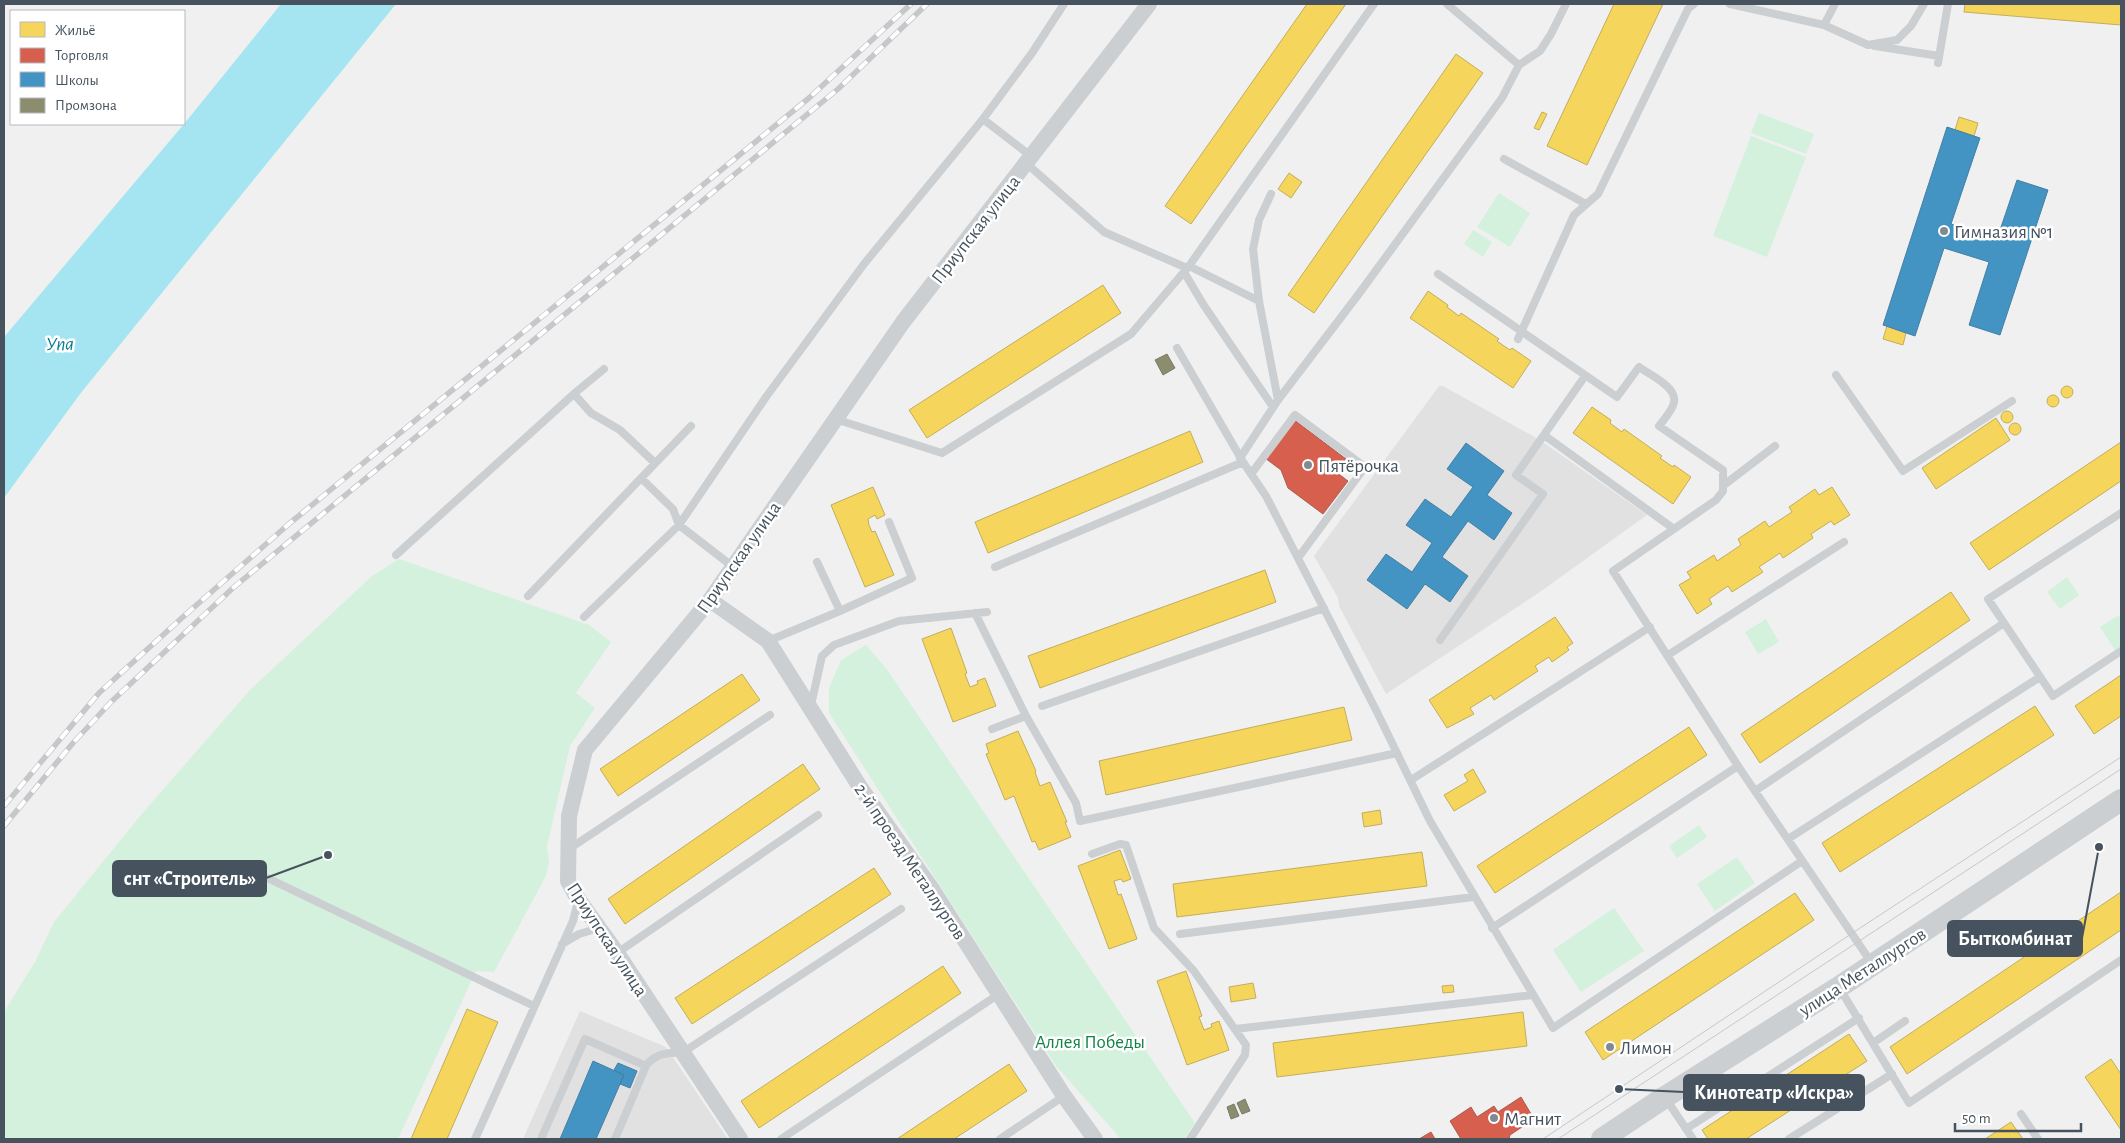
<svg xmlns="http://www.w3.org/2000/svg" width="2125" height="1143" font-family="'Alegreya Sans',sans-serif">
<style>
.education{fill:#e2e1e2}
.green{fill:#d3f1dd}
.water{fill:#a5e5f1}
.homes{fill:#f6d55c;stroke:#c1ae5d}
.shops{fill:#d6604d;stroke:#ab5c52}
.schools{fill:#4393c3;stroke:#4480a5}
.industry{fill:#8c8c6e;stroke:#777b69}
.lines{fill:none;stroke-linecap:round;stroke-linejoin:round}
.lane{stroke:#cbcfd1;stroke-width:8}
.street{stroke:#cbcfd1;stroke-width:16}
.secondary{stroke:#cccfd2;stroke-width:22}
.tram{stroke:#c5c7ca;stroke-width:1}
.rail-casing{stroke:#c5c7ca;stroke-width:5.5}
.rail{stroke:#fff;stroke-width:4;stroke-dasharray:11;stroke-linecap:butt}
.poi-dot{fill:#828a91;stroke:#fff;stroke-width:2}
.labels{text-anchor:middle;stroke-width:5;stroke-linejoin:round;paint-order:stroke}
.street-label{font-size:19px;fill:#46535e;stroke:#fff}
.poi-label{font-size:19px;fill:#46535e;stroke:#fff;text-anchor:start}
.park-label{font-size:19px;fill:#118445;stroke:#fff}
.water-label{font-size:20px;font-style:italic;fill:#067c93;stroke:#fff}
.leader{fill:none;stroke:#46535e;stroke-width:2}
.callout-dot{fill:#46535e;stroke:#fff;stroke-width:2}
.callout{fill:#46535e;stroke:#46535e;stroke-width:2}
.callout-label{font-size:20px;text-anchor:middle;font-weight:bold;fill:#fff}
</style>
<rect width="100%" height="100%" fill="#f1f0f0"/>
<path class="education" d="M1439,386H1443L1540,440L1647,515L1537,594L1386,694L1339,606L1338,598L1314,556Z
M580,1011L666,1047L728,1139H523Z"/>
<path class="green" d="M1759,113L1814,134L1806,154L1751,133Z
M1751,136L1806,157L1767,257L1713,236Z
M1499,193L1530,213L1510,247L1477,227Z
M1473,230L1492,242L1483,257L1464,244Z
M399,559L589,625L611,642L576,693L595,708L570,746L547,846L549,863L546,876L494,972L476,971L398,1139H4V1012L35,962L54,922L140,816L250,690L372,576Z
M2067,577L2079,595L2060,609L2047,592Z
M2119,615L2121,619V646L2115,650L2100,627Z
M1766,619L1779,642L1758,654L1745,632Z
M866,645L886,668L1195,1123L1184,1139H1121L1056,1066L829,713V688L841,660Z
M1699,825L1707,837L1677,858L1669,846Z
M1737,857L1755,883L1715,911L1697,884Z
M1614,908L1644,951L1581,992L1553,950Z"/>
<path class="water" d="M281,4H396L80,394L4,498V337L184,124Z"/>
<path class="homes" d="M1307,4H1346L1191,224L1165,206Z
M1614,4H1663L1587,165L1547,146Z
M1965,4H2121V25L1964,12Z
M1456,54L1483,73L1314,313L1288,295Z
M1542,112L1547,114L1539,130L1534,128Z
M1959,117L1978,123L1974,136L1955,130Z
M1289,173L1302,182L1291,198L1278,189Z
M1103,285L1121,313L927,438L909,410Z
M1428,291L1448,305L1447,307L1459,316L1461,313L1499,339L1497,341L1504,346L1510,350L1512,348L1531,361L1513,388L1410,318Z
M1887,326L1906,333L1903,345L1883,339Z
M2061 392a6 6 0 1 1 12 0a6 6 0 1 1-12 0Z
M2047 401a6 6 0 1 1 12 0a6 6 0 1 1-12 0Z
M1592,407L1611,420L1610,423L1622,432L1624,429L1662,456L1660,458L1673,467L1674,465L1691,477L1673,504L1573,433Z
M2001 417a6 6 0 1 1 12 0a6 6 0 1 1-12 0Z
M1996,418L2010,440L1936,489L1922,468Z
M2009 429a6 6 0 1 1 12 0a6 6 0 1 1-12 0Z
M1190,431L1203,462L988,553L975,522Z
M2121,442V481L1989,570L1970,543Z
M873,487L885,515L877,519L875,515L868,519L869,525L872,532L875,531L894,575L865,587L831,505Z
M1832,487L1850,515L1834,525L1831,521L1811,534L1813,538L1783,558L1780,553L1759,567L1763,572L1732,592L1728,586L1709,599L1712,604L1697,614L1679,585L1691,578L1687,572L1714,555L1717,561L1741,545L1738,539L1765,521L1769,527L1792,512L1789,507L1815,489L1819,495Z
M1265,570L1276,602L1040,688L1028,656Z
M1951,592L1970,620L1760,763L1741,734Z
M1555,617L1573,643L1567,647L1569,650L1552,662L1549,657L1535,666L1538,671L1494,700L1491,695L1470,708L1474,714L1447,728L1429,700Z
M951,628L967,673L965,674L970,687L978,684L977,681L985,678L996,706L953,722L922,639Z
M742,674L760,700L618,796L600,769Z
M2121,675V716L2094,734L2075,706Z
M2035,706L2054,735L1840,872L1822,843Z
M1344,707L1352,740L1106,795L1099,761Z
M1689,727L1707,755L1495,893L1477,866Z
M1018,731L1036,771L1035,772L1040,786L1050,782L1067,822H1065L1071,837L1039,850L1035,841L1032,842L1014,796L1005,800L986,754L989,753L986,744Z
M803,764L820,789L625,924L608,899Z
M1473,769L1486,792L1454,811L1444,795L1468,781L1464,775Z
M1380,810L1382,824L1364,827L1362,813Z
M1120,850L1131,879L1123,882L1121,879L1114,881L1118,895L1121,894L1137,939L1109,949L1078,866Z
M1422,852L1427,886L1177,917L1173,884Z
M874,868L891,894L692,1024L675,998Z
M2121,892V930L1907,1074L1890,1047Z
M1795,893L1814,920L1603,1060L1585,1032Z
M943,966L961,993L759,1128L741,1101Z
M1186,971L1202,1016L1199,1017L1204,1030L1212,1027L1211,1024L1219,1021L1229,1050L1187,1065L1157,981Z
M1253,983L1256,998L1231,1002L1229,987Z
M1453,985L1454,992L1443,993L1442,986Z
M467,1009L498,1022L447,1139H411Z
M1523,1012L1527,1046L1277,1077L1273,1043Z
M1849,1034L1867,1061L1746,1139H1708L1702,1130Z
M2111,1059L2121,1074V1130L2085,1077Z
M1009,1064L1027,1091L954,1139H897Z
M2011,1122L2023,1139H1985Z"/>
<path class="shops" d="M1293,419L1346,459L1336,472L1348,481L1323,514L1288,488L1281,470L1265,458Z
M1521,1097L1534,1119L1510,1135L1509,1139H1461L1450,1121L1471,1107L1477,1117L1494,1106L1498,1112Z
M1431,1132L1435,1139H1419Z"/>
<path class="schools" d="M1947,127L1980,138L1951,224L1997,239L2017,180L2048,190L2000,335L1969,325L1989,262L1944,248L1915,336L1883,325Z
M1466,443L1504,471L1487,495L1512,513L1494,540L1468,521L1442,557L1468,576L1450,602L1425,584L1407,609L1367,580L1386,554L1412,572L1432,543L1406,525L1425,499L1451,517L1473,487L1447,469Z
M593,1061L624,1075L596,1139H560Z
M618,1063L637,1071L630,1088L620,1084L624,1075L614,1070Z"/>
<path class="industry" d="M1167,354L1175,368L1163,375L1155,360Z
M1245,1099L1250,1111L1242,1114L1237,1103Z
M1234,1104L1239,1116L1231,1119L1227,1107Z"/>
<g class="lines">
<path class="lane" d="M1730,4L1824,25L1868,45L1897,40L1911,26L1924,4
M1824,25L1835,4
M1875,46L1939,56
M1938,63L1948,4
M1519,65L1540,51L1551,34L1566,4
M983,119L1031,156
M1504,159L1586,204
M1026,163L1104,232L1187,268
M1271,194L1259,220L1253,249L1259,301L1278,400
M1189,266L1259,301
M1184,272L1203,304L1273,407
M1438,274L1617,397L1639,367C1650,375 1677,387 1674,402C1673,410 1664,419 1659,426L1723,470V491L1716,500L1613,571L1738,766L1871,962
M1518,339L1574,215L1598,194L1688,9L1694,4
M1177,348L1243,462L1266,496L1376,710L1430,821L1553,1028L1802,861
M1836,375L1903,471L2012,401
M574,394L591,413L620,430L655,463
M835,419L942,453L1131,334L1189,266L1374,4
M1544,435L1674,529
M1240,458L1278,400L1358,295L1502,98L1519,65L1447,4
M1251,474L1295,415L1365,467L1298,558
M641,478L673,509L679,525L732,566
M1724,485L1775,446
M2121,513L1988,599L2053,696L2121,651
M396,555L576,392L604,369
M817,562L840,611
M995,567L1243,462
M528,596L691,426
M975,613L1026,716L1076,803L1080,821L1397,753
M584,617L679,525L766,397L864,264L983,119L1032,53L1064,4
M1440,640L1543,494L1516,475L1585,376
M768,641L840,611L912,578L889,522
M1668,655L1844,542
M811,705L822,656L834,645L899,621L987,612
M1042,706L1324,608
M992,729L1026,716
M1411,780L1650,627
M1755,791L2004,623
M1788,839L2040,677
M569,849L770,715
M1092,854L1120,844L1126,845L1154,928L1194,971L1246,1045L1245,1055L1190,1139
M257,873L534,1006
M1492,928L1738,766
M1180,934L1473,897
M562,944L579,934L599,928
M617,953L818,815
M1840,989L1909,1103L2121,960
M1235,1029L1533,995
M1873,1043L1905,1021
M1666,1099L1693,1139
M2021,1114L2038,1139
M1686,1129L1859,1018
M475,1139L573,921L578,901
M541,1139L585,1039L646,1066C654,1054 669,1052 682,1053L901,909
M615,1139L646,1066
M781,1139L999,994
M1000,1139L1064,1096
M1789,1139L1892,1074"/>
<path class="street" d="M710,600L768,641L860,787L932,889L1064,1096L1095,1139
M740,1139L617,953L578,899L568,881L569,816L585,750L710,600L903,322L1149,4"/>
<path class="secondary" d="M1602,1139L1665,1097L1839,987L2121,800"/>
<path class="tram" d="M1543,1139L1851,934L2121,757
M1558,1139L2121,769"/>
<defs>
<path id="rail" d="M4,806L99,693L184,616L290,523L809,98L911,4
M4,826L73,743L111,702L234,587L838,89L927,4"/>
</defs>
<use href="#rail" class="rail-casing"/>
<use href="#rail" class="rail"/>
</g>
<g class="poi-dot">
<circle cx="1944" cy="231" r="5"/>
<circle cx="1308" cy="465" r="5"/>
<circle cx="1610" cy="1047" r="5"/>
<circle cx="1494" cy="1118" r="5"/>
</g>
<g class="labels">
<g class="street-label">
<text transform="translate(975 229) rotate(-52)" y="7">Приупская улица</text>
<text transform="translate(738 557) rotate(-55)" y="7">Приупская улица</text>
<text transform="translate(911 861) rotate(56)" y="7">2-й проезд Металлургов</text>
<text transform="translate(608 939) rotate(57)" y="7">Приупская улица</text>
<text transform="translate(1862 971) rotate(-33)" y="7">улица Металлургов</text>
</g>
<g class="poi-label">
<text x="1954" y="238">Гимназия №1</text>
<text x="1318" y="472">Пятёрочка</text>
<text x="1620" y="1054">Лимон</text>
<text x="1504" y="1125">Магнит</text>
</g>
<g class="park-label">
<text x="1090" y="1048">Аллея Победы</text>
</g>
<g class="water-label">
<text x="60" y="350">Упа</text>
</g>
</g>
<path class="leader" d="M328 855L266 878M2099 847L2082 938M1619 1089L1684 1092"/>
<g class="callout-dot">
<circle cx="328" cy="855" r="5"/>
<circle cx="2099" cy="847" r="5"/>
<circle cx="1619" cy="1089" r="5"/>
</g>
<g class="callout">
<rect x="113" y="861" width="153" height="35" rx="5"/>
<rect x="1948" y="921" width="134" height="35" rx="5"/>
<rect x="1684" y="1075" width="180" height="35" rx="5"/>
</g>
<g class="callout-label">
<text x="190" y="885">снт «Строитель»</text>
<text x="2015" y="945">Быткомбинат</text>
<text x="1774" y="1099">Кинотеатр «Искра»</text>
</g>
<rect width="2125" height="1143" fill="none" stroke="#46535e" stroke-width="10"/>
<rect x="10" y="10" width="175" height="115" fill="#ffffff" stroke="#b5babf"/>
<rect x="20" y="22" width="25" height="15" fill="#f6d55c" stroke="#b5babf"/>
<text x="55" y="35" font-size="15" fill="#46535e">Жильё</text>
<rect x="20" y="48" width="25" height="15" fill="#d6604d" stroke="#b5babf"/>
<text x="55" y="60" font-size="15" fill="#46535e">Торговля</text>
<rect x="20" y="72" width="25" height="15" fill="#4393c3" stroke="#b5babf"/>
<text x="55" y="85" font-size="15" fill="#46535e">Школы</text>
<rect x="20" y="98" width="25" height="15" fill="#8c8c6e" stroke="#b5babf"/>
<text x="55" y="110" font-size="15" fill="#46535e">Промзона</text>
<path d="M1955 1123v8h126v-8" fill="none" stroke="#46535e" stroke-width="2.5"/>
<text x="1962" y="1123" font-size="15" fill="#46535e" stroke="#ffffff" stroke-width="4" paint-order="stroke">50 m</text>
</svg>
